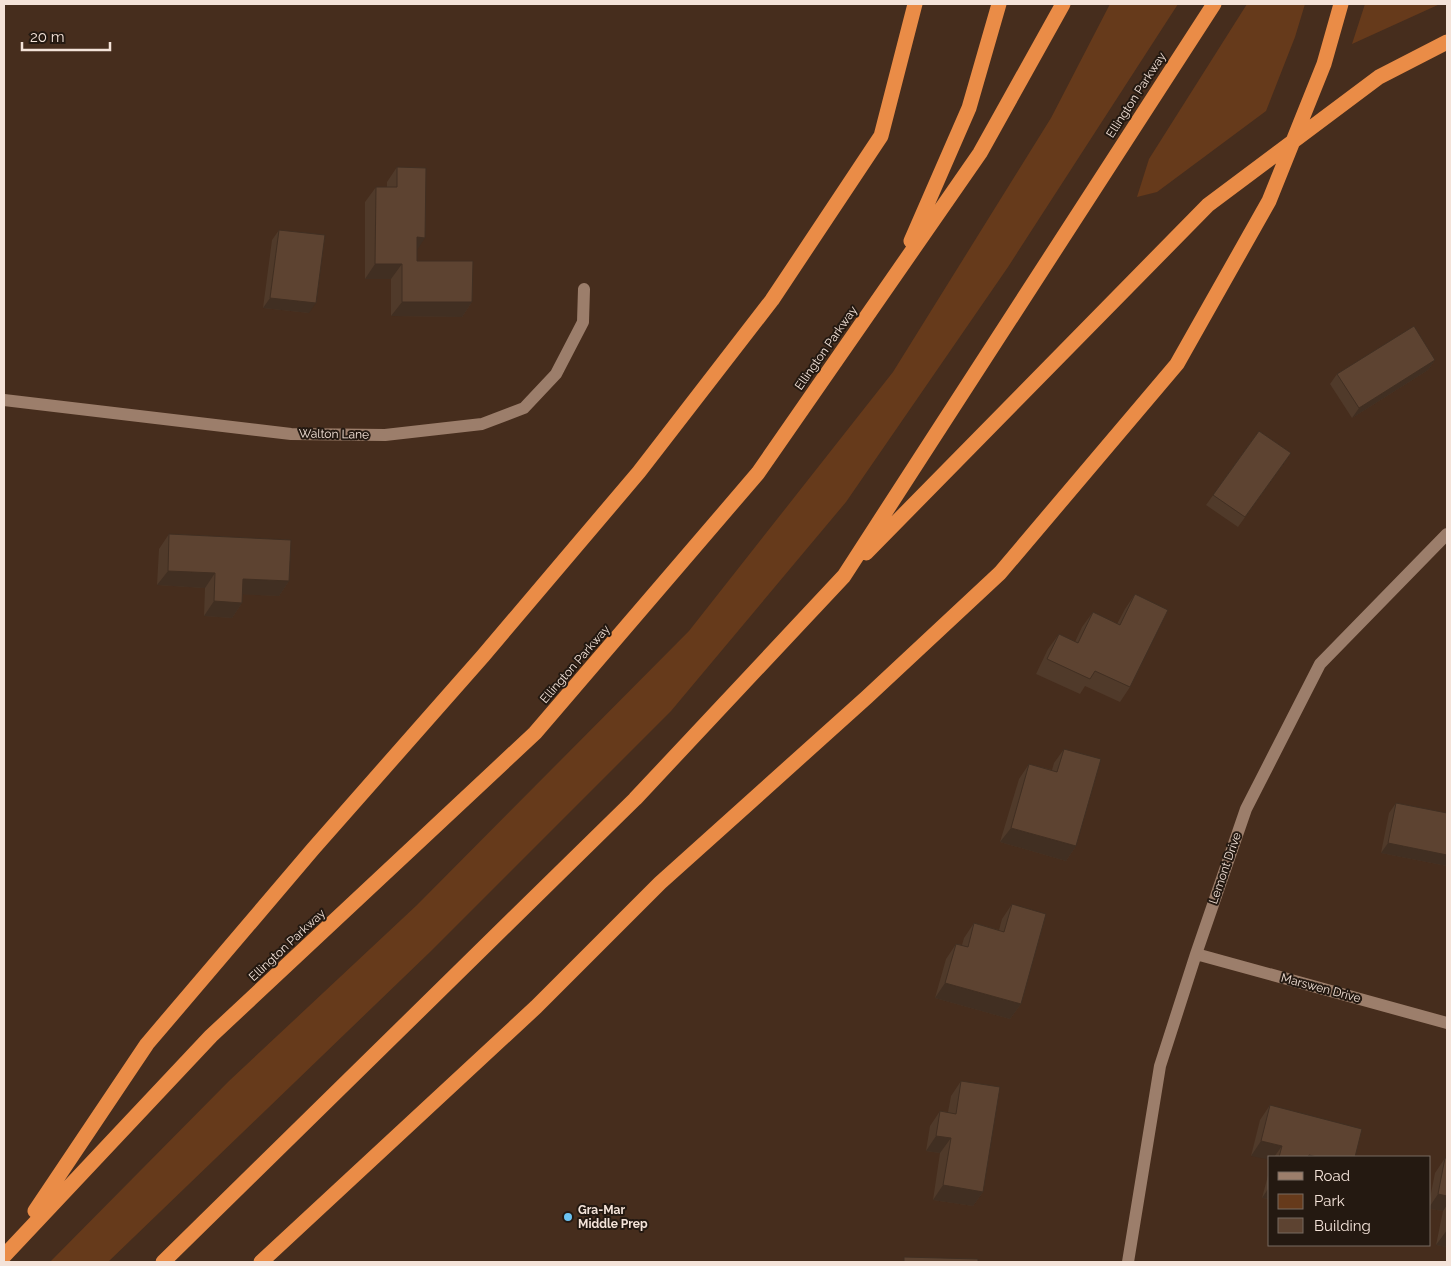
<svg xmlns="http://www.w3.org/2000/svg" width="1451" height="1266" font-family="Raleway,sans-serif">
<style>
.green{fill:#663a1b}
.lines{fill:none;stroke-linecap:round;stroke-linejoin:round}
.minor{stroke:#9c7e6b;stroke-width:12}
.motorway{stroke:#ea8c47;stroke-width:15}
.wall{fill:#503a2a}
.shaded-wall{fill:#412f22}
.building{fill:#5d4331;stroke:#412f22}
.poi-dot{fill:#6cc3f2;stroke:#241911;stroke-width:2}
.labels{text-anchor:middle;stroke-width:4;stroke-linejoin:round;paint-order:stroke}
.street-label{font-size:12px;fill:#f4e3d9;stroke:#241911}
.poi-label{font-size:12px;font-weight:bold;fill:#f4e3d9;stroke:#241911;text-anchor:start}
</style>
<rect width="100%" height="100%" fill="#462d1d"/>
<path class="green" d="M1110,4H1178L1008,267L846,502L671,711L430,952L108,1262H50L229,1081L417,905L689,631L893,372L1051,118Z
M1247,4H1305L1295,37L1266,111L1157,192L1137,197L1149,159Z
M1365,4H1440L1352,44Z"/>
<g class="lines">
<path class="minor" d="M4,400L291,434L385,435L482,424L524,408L556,374L583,322L584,289
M1196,954L1447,1023
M1128,1262L1160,1066L1196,954L1246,809L1320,664L1447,534"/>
<path class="motorway" d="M911,241L969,108L999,4
M866,553L1208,205L1379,77L1447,42
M35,1211L147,1044L313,849L483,656L639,472L772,300L881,136L915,4
M4,1256L211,1036L535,733L758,473L980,153L1063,4
M163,1262L635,799L844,576L1214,4
M261,1262L536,1007L660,883L867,697L1000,573L1177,364L1269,201L1324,64L1341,4"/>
</g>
<path class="wall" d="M397,167L417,250V261L472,302L462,317L391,316V279H365V202L376,187H387V182Z
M279,230L309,313L263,308L272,240Z
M1435,360L1428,370L1352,418L1330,384L1337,374Z
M1259,431L1291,453L1238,527L1206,505Z
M169,534L289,581L279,596L242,594V603L232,618L204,616L205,588L157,585L159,549Z
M1135,594L1130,687L1120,702L1085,686L1080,694L1036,674L1048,649L1059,634L1075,642L1082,627L1093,612L1117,624L1125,609Z
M1064,749L1076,846L1066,861L1000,842L1019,779L1029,764L1052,770L1054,763Z
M1396,803L1447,813V866L1381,853L1389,813Z
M1012,904L1021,1004L1010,1019L935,998L946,959L956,944L962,945L964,938L974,923L999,930L1002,919Z
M961,1081L983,1192L973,1206L933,1200L940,1153L926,1151L930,1126L940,1111L948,1112L951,1096Z
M1270,1105L1355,1157H1270L1251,1156L1260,1120Z
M1445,1158H1447V1247L1436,1245L1443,1211L1430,1209V1198L1435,1173Z
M1270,1168V1199L1262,1198Z"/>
<path class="shaded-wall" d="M417,237L425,238L415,253Z
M375,264H402L391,279H365Z
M270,298L316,303L309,313L263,308Z
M402,302H472L462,317L391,316Z
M1435,360L1428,370L1352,418L1359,408Z
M168,571L215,573L205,588L157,585Z
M243,579L289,581L279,596L233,594Z
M214,601L242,603L232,618L204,616Z
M1011,828L1076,846L1066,861L1000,842Z
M1388,843L1447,855V866L1381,853Z
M945,983L1021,1004L1010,1019L935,998Z
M936,1136L951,1138L940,1153L926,1151Z
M1261,1141L1282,1146L1274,1157H1270V1160L1251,1156Z
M943,1185L983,1192L973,1206L933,1200Z
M1270,1186V1199L1262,1198Z
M1438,1194L1447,1196V1205L1443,1211L1430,1209V1206Z
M1447,1230V1247L1436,1245Z"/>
<path class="building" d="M397,167L426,168L425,238L417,237V261H473L472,302H402V264H375L376,187H397Z
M279,230L325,235L316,303L270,298Z
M1414,326L1435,360L1359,408L1337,374Z
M1259,431L1291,453L1245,517L1213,495Z
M169,534L291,540L289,581L243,579L242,603L214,601L215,573L168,571Z
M1135,594L1168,610L1130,687L1095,671L1090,679L1047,659L1059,634L1078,643L1093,612L1120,625Z
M1064,749L1101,759L1076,846L1011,828L1029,764L1057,772Z
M1396,803L1447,813V855L1388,843Z
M1012,904L1046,914L1021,1004L945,983L956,944L968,947L974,923L1004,932Z
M961,1081L1000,1087L983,1192L943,1185L951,1138L936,1136L940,1111L956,1114Z
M1270,1105L1362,1129L1355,1157H1317L1309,1155L1308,1157H1279L1282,1146L1261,1141Z
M1445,1158H1447V1196L1438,1194Z
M904,1257L978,1259V1262H904Z"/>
<circle class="poi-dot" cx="568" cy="1217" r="5"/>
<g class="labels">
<g class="street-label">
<text transform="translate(1136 95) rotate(-57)" y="4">Ellington Parkway</text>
<text transform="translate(826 348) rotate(-55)" y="4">Ellington Parkway</text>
<text transform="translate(334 434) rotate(1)" y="4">Walton Lane</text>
<text transform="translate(575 664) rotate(-49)" y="4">Ellington Parkway</text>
<text transform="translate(1225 868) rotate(-71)" y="4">Lemont Drive</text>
<text transform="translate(287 945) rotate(-43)" y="4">Ellington Parkway</text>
<text transform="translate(1321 988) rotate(15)" y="4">Marswen Drive</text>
</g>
<g class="poi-label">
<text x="578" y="1214">Gra-Mar<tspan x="578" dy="14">Middle Prep</tspan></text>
</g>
</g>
<rect width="1451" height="1266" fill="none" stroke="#f4e3d9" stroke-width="10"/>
<rect x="1268" y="1156" width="162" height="90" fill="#241911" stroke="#776a61"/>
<rect x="1278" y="1172" width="25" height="8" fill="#9c7e6b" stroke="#776a61"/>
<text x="1314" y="1181" font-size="15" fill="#f4e3d9">Road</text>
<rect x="1278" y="1194" width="25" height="15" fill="#663a1b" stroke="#776a61"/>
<text x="1314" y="1206" font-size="15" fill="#f4e3d9">Park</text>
<rect x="1278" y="1218" width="25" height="15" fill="#5d4331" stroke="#776a61"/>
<text x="1314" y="1231" font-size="15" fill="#f4e3d9">Building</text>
<path d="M22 42v8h88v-8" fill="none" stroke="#f4e3d9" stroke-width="2.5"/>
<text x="30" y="42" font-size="15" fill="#f4e3d9" stroke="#241911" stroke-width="4" paint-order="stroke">20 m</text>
</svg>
